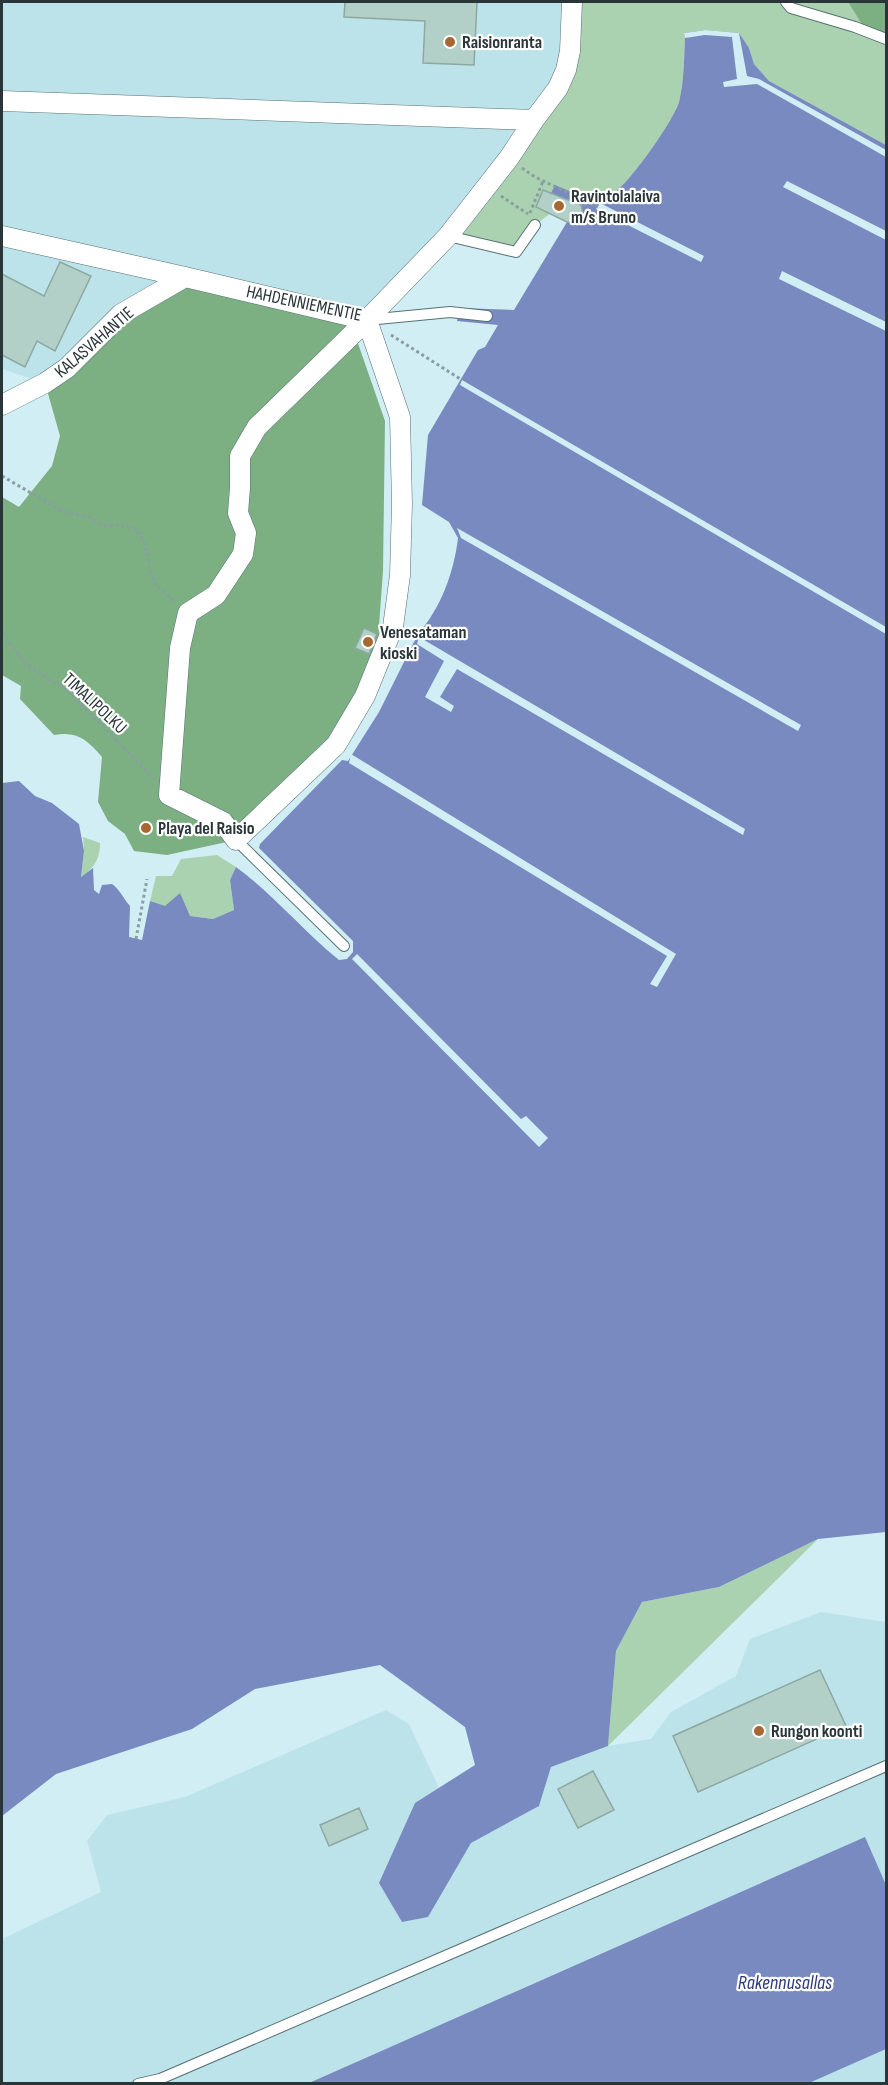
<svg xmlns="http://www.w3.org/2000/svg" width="888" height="2085" font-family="'Sofia Sans Condensed',sans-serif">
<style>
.built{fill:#bce3ea}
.green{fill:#abd2b0}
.forest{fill:#7cb083}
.water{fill:#798ac1}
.pier{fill:#d0eef3}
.building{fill:#b2cfc8;stroke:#8ca8a1;stroke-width:1.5}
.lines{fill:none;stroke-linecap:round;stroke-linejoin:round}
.service-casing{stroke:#567175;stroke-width:12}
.minor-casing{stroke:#567175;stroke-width:21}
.path{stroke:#889ea2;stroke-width:3;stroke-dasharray:3 3;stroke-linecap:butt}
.service{stroke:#fff;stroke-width:10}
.minor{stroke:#fff;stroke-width:20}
.poi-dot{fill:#a86632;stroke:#fff;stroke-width:2}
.labels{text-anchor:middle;stroke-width:4.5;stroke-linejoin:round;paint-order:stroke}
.poi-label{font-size:18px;font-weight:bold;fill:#293537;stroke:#fff;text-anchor:start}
.street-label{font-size:18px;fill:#293537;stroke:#fff}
.water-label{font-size:20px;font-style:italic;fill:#2c3a7e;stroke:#fff}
</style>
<rect width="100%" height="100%" fill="#d0eef3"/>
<path class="built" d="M2,2H572L558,88L367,320L45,383L2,369Z
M821,1612L886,1622V2083H2V1939L101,1892L87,1841L107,1815L185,1797L386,1710L409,1724L439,1788L415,1804L428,1917L471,1843L539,1806L551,1767L608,1746L651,1739L671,1712L736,1676L750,1639Z"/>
<path class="green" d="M572,2H786L886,39V145L769,81L754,64L749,48L684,34L685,38C684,59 684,82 679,102C674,120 627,187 611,195C607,198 598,199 593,199C582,199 566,189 555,185L548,201L559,207L535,225L516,252L448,236L558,88Z
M794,2H848L862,24L795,3Z
M83,837L100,843C100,860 94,867 81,878L84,851Z
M217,855L236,867L230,880L234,910L213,919L190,916L150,901L156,876H172L181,859Z
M818,1539L608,1746L616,1651L642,1602L719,1587Z"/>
<path class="forest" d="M848,2H886V39L866,31Z
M185,277L367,320L354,332L385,421L383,571L379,626L393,627L336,745L236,840L167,855L134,851L125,834L108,821L98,802L102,757C87,740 78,731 54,735L20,699L21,686L2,675V497L19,507L52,466L60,436L45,383Z"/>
<path class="water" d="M706,30L739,33L749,48L754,64L769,81L886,145V1532L818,1539L719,1587L642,1602L616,1651L608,1746L551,1767L539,1806L471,1843L428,1917L402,1922L379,1883L415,1803L475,1765L465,1727L380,1665L255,1689L192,1729L56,1774L2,1816V783L19,781L35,796L52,803L79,824L84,851L81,877L93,868L94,890L99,894L102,885L112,884C120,890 123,898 130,906L129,937L142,940L150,901L165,906L180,893L190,916L213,919L234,910L230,880L236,867C273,894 303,931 339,960L347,959L353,952V941L259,848L260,844L342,760L348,761L379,712L418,634C441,608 454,572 458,538L449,522L422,505L428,435L478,350L485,347L498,325L457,321L459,308L514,310L567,222H585L581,205L551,193L555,185C564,188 584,199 593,199C598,199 607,198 611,195C627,187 674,120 679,102C684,82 684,59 685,38L684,33Z
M865,1837L886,1885V2049L809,2083H309Z"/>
<path class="pier" d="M706,30L739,33L747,76L759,79L886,150V157L757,84L724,87L723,82L737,79L732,37L705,35L685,38L684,33Z
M787,181L886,231V240L783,187Z
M600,203L704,256L701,262L596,209Z
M782,271L886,322V331L779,279Z
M462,380L886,627V634L460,385Z
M457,528L801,725L798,731L461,538Z
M419,637L745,829L743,835L457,669L440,697L454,706L451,712L425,697L444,661L417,644Z
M351,754L676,954L657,987L650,984L667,956L349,763Z
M357,954L521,1119L526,1116L548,1138L539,1147L352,959Z"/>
<path class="building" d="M345,2H477L474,65L423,63L425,21L344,17Z
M543,190L581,205L585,223L567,222L536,207Z
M60,262L91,276L55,351L37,341L25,367L2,355V274L44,296Z
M364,628L377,634L369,654L355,648Z
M820,1670L846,1726L698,1792L673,1736Z
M593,1771L614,1810L578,1828L558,1789Z
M359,1808L368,1829L329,1846L320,1825Z"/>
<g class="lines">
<defs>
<path id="service" d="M786,2L791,8L855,27L886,39
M448,236L516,252L535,225
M367,320L450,312L487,316
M236,840L344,946
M138,2084L160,2079L886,1766"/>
<path id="minor" d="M2,101L534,120
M2,236L185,277L367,320L448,236L509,158L534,120L558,88L566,70L570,51L572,2
M367,320L400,417L402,504L400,575L393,627L365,696L336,745L236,840L223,822L169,795L180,648L188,613L216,595L243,554L246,533L238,513L240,488V456L257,427Z
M2,405L45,383L67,368L121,314L185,277"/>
</defs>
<use href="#service" class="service-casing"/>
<use href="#minor" class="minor-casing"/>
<path class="path" d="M522,168L535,177L598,207
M501,196L528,214
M530,213L543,181
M391,335L462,380
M2,476L60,510L90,518L104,526L118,525L136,529L144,541L151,573L155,584L175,602
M2,633L26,664L69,692L153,778
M136,939L147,879"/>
<use href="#service" class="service"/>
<use href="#minor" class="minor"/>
</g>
<g class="poi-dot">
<circle cx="450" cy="42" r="6"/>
<circle cx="559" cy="206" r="6"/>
<circle cx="368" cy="642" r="6"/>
<circle cx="146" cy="828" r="6"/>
<circle cx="759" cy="1731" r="6"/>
</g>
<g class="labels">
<g class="poi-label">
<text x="462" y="48">Raisionranta</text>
<text x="571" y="202">Ravintolalaiva<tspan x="571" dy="21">m/s Bruno</tspan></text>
<text x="380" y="638">Venesataman<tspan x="380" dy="21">kioski</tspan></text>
<text x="158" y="834">Playa del Raisio</text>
<text x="771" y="1737">Rungon koonti</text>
</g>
<g class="street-label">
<text transform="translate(304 303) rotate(12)" y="6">HAHDENNIEMENTIE</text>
<text transform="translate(94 342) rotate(-41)" y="6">KALASVAHANTIE</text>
<text transform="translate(95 703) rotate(43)" y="6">TIMALIPOLKU</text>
</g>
<g class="water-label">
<text x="785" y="1989">Rakennusallas</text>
</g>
</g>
<rect width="888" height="2085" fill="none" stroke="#293537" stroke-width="6"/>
</svg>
